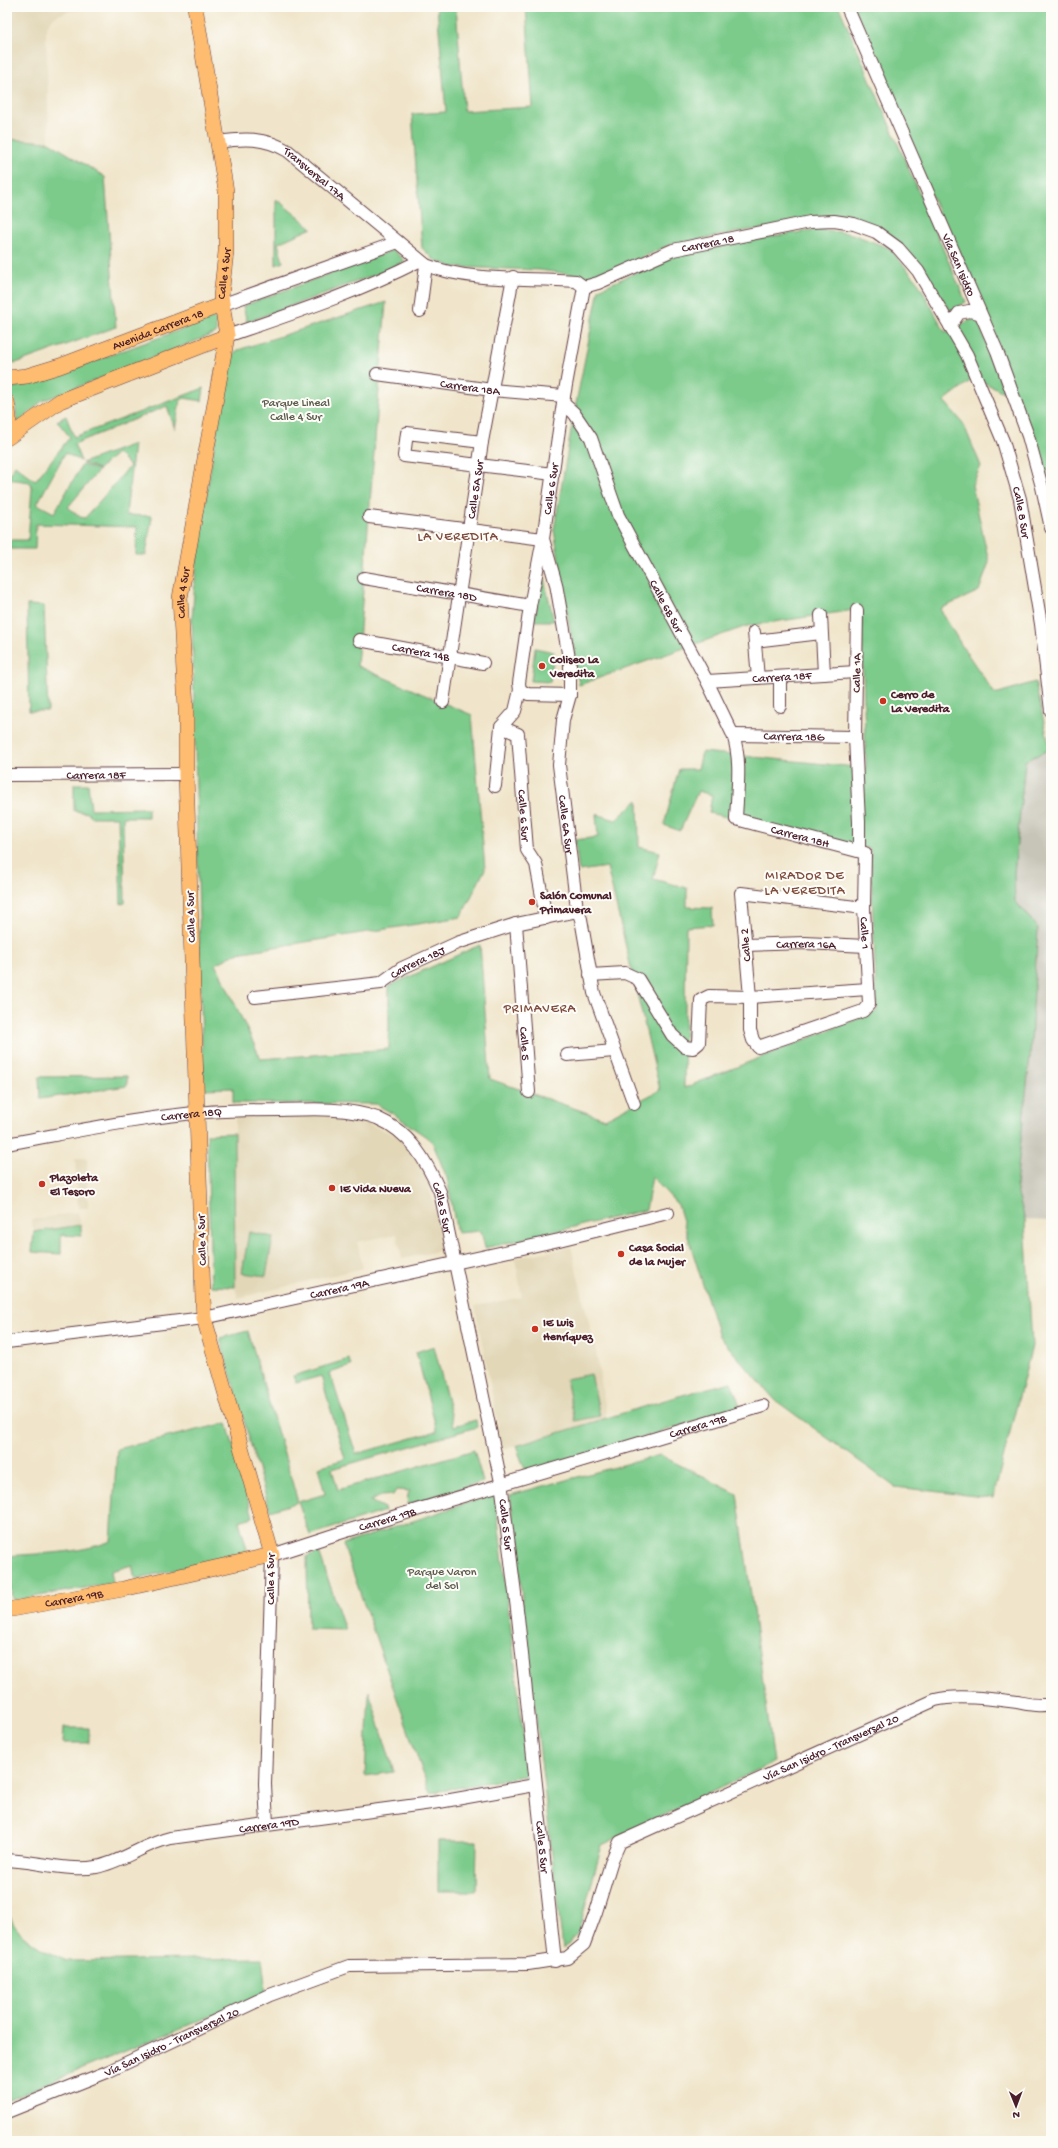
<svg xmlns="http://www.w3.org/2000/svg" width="1058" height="2148" font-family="'Gochi Hand',sans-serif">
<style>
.built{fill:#e2d7b7}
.industrial{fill:#c7c5b8}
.green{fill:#7ccb8b;stroke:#63755b}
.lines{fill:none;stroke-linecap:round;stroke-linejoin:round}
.minor-casing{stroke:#633d43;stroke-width:14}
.major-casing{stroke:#633d43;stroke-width:16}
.minor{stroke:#fff;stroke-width:12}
.major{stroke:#febc70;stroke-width:15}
.poi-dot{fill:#c8321e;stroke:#fdfcf7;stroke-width:1.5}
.labels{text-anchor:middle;stroke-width:4;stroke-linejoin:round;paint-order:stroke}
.street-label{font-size:12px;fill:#4a1f2b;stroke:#fdfcf7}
.park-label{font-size:12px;fill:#5c5b4d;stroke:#fdfcf7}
.poi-label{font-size:12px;font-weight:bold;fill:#4a1f2b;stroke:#fdfcf7;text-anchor:start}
.neighbourhood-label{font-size:13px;letter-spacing:1px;fill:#7f4c3f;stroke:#fdfcf7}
</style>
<rect width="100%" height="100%" fill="#fdfcf7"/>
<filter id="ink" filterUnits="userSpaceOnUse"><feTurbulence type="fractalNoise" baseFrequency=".025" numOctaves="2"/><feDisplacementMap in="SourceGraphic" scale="8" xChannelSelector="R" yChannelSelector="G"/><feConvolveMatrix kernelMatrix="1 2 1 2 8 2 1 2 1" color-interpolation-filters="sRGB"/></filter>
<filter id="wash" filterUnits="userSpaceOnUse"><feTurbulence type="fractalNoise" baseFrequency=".012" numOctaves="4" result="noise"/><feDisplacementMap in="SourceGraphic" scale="16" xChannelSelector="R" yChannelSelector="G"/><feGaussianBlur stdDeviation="0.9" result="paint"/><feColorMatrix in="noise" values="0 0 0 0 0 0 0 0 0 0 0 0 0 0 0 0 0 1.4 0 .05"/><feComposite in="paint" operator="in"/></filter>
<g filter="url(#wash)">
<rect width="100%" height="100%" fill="#f0e5ca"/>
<path class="built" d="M7,7H94L70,11L58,15L50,21L46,29L49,142L7,139Z
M273,1115L352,1117L397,1136L424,1167L435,1208L443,1250L402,1259L397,1234L357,1242L363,1268L238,1298L235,1287V1117Z
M75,1158H87L88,1208H78Z
M78,1212L81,1225L34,1232L31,1220Z
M571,1247L596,1352L607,1418L503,1450L475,1306L522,1297L515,1258Z"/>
<path class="industrial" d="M1050,749L1051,753V1221L1025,1220L1016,1186L1030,1057L1036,963L1015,901L1014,874L1025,761Z"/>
<path class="green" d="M437,7H456L464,111L533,107L526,7H839L966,302L950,311L923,268L861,221L750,230L669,245L598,278L539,270L452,267L433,259L422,248L412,114L446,112Z
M853,7H1051V495L1039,448L1016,398Z
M7,139L49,142L105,177L116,327L16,363L7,361Z
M276,199L312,228L278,243L283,262L276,265Z
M819,229L852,234L889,248L917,281L945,332L977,317L1004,392L974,378L944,401L963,423L981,466L972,485L989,562L979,591L940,609L962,646L995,694L1035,682L1050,749L1025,761L1014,874L1015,901L1038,928L1030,1057L1016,1186L1025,1220L1032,1346L993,1498L895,1487L775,1400L719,1336L678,1205L652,1177L646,1210L485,1248L481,1231L457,1233L447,1178L432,1141L395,1115L376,1104L233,1103V1088L203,1089L192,619L197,555L228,358L238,350L386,302L357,666L472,715L485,869L461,917L237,953L216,964L261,1059L389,1049V986L480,945L490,1079L605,1119L660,1090L607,867L579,871L575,840L598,837L596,814L616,820L638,800L639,847L660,852L653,879L687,888V907L712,908L713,925L686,927L684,1088L877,1011L870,849L709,813L712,795L698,791L680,831L664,825L679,769H698L702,752L866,768L861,609L747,626L579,685L554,530L574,413L599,289L671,257L739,242Z
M393,250L405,261L388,270L247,322L243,306Z
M216,317V333L42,401L17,424L15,401L7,389L36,382Z
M204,388L202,401L184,398L180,401L175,429L167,406L74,444L81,461L65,453L37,504L54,513L82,465L99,470L68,507L80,517L85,518L130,466L117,453L99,469L82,463L134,444L126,515L152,516L146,555H136L137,527L36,524L35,549H7V540H28L32,488L30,482L8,479L15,465L35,481L70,437L57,421L66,416L74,437Z
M543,575L554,621H534Z
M27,605L44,606L48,711H29Z
M535,648L554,652L550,682L531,681Z
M74,784H88L91,809L148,808V817H123L125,903L121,904L118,817H91L89,813L74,811Z
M127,1076V1086L40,1099L39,1077Z
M234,1133L235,1287L211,1286L207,1134Z
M81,1225V1236L61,1235V1254L32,1252L34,1232Z
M249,1232L273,1237L266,1276L242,1273Z
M248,1331L298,1502L325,1494L318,1467L345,1459L321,1376L296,1383L293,1376L349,1359L351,1366L330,1373L356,1454L437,1431L416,1352L434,1346L454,1426L476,1420L477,1427L332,1469L338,1490L474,1450L483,1482L407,1505L408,1494L410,1491L396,1490L393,1495L381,1496L370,1501L384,1508L385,1511L310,1535L298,1502L270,1511L220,1338Z
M591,1374L600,1416L575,1421L566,1379Z
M731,1382L741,1408L526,1472L516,1446L675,1397Z
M227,1423L253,1517L239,1521L248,1553L135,1579L132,1565L111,1571L113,1583L16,1600L12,1599L7,1556C42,1553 78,1554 111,1541L117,1449Z
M660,1455L737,1494L774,1762L602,1845L578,1933L563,1949L510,1495Z
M495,1494L528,1775L430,1793L343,1544Z
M319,1552L345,1630L308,1629L307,1556Z
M369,1691L394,1772L365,1776Z
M64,1728H89V1743H63Z
M438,1841H477L476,1891H438Z
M7,1910C10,1917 13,1925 18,1930C31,1944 50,1954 67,1961L262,1958L266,1993L7,2100Z"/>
</g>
<g filter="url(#ink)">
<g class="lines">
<defs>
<g id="minor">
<path id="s1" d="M847,7L997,351L1028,436L1042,487L1051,528"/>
<path id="s2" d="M217,142C244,138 264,137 288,151L426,265C473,283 527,277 576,281L584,287"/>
<path id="s3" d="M584,287L598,283L673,250L810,222L834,221L854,224L876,232L898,248L918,271L967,355L1003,441L1020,499L1041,624L1051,711"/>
<path d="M221,305L398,242"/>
<path d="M420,311L426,265"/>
<path d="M950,326L959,313L969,311L979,313"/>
<path d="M227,336C294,313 356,293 419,261"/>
<path id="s4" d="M377,374L492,390L564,396"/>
<path id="s5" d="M563,403L574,413L591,438L618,515L707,681L733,735C742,761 737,792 736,819L865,853L864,908L869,1004L863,1011L758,1047L753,1040L750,1030V997L741,893L864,908"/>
<path d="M482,442L407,433L404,456L553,474"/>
<path d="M369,517L543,539"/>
<path id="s6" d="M543,539L556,584L570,664V695L563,720L559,765L577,909L581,919L594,993L634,1104"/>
<path id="s7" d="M364,578L530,606"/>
<path d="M857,610L855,737L859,822V851"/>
<path d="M821,615L824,674"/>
<path d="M754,632L758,678"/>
<path id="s8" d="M359,640L483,663"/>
<path d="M755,641L821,633"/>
<path d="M780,677V706"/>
<path id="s9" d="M707,681L856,672"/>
<path d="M520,690L528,694L570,695"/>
<path id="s10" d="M443,702L482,442L513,277"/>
<path id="s11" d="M501,727L518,734L527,850L536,864L546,918"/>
<path id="s12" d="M733,735L855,737"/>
<path id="s13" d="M7,775L186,774"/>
<path id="s14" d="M495,786L501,727L515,711L520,690L519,683L530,606L543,539L564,396L584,287"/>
<path id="s15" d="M516,924L529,1092"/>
<path id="s16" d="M745,945L805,943L866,946"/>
<path d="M590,975L625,973L638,979L672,1035L685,1047L693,1048L699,1043L701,1000L709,996L750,997L868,989"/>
<path id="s17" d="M255,997L381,983L402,968L457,943L516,924L578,911"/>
<path d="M567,1055L614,1051"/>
<path id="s18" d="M7,1144C73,1132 140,1117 208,1112C232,1110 256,1110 280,1110C311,1109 347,1107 377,1118C410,1132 426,1160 440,1192L501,1482L518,1617L555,1961"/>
<path id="s19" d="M7,1342L204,1318L559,1240L668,1213"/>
<path id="s20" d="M267,1824L265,1784L272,1555L343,1532L763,1406"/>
<path id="s21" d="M7,1860C35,1861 69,1872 96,1867C122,1862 144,1844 170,1838L439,1802L535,1785"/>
<path id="s22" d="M7,2112L107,2072L270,1995L349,1966L528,1964L567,1958L584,1944L596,1912L612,1860L620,1842L935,1700C957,1694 993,1699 1017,1702C1028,1704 1040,1707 1051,1704"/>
</g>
<g id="major">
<path id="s23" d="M7,378L27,376L60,366L221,305"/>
<path d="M7,402L9,418L7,431"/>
<path d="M7,438L60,401L227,336"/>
<path id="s24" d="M7,1610L123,1589L272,1555L204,1318L203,1299L186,774V708L180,598L227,336L221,296L226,252V191L195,7"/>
</g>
</defs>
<use href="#minor" class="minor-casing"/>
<use href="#major" class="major-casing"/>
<use href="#minor" class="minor"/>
<use href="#major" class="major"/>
</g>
</g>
<g class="poi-dot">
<circle cx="542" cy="666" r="4"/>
<circle cx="883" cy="701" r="4"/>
<circle cx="532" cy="902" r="4"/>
<circle cx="42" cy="1184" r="4"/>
<circle cx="332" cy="1188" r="4"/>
<circle cx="621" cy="1254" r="4"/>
<circle cx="535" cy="1329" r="4"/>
</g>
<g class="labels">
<g class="street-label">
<text dy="4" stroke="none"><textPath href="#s2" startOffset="108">Transversal 17A</textPath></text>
<text dy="4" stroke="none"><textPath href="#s3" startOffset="132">Carrera 18</textPath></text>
<text dy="4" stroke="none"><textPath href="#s1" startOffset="281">Vía San Isidro</textPath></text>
<text dy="4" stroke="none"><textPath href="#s24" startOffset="1567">Calle 4 Sur</textPath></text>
<text dy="4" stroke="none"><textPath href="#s23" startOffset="159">Avenida Carrera 18</textPath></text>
<text dy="4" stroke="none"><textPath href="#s4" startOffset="94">Carrera 18A</textPath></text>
<text dy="4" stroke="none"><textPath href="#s14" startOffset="306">Calle 6 Sur</textPath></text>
<text dy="4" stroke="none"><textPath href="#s10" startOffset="215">Calle 5A Sur</textPath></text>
<text dy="4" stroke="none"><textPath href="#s3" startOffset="626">Calle 8 Sur</textPath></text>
<text dy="4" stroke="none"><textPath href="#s7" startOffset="84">Carrera 18D</textPath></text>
<text dy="4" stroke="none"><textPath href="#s24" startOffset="1243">Calle 4 Sur</textPath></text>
<text dy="4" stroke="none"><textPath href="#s5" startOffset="230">Calle 6B Sur</textPath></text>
<text dy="4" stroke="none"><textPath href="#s8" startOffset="63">Carrera 14B</textPath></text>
<text transform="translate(856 673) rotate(-89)" y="4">Calle 1A</text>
<text dy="4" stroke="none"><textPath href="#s9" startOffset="75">Carrera 18F</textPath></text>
<text dy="4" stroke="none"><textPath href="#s12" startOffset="61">Carrera 18G</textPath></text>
<text dy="4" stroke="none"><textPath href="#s13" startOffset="89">Carrera 18F</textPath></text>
<text dy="4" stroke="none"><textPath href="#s11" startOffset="100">Calle 6 Sur</textPath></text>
<text dy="4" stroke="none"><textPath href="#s6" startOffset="290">Calle 6A Sur</textPath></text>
<text dy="4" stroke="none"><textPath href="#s5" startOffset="526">Carrera 18H</textPath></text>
<text transform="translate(190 917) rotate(-92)" y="4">Calle 4 Sur</text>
<text dy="4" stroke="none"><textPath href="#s5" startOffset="673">Calle 1</textPath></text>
<text transform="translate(745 945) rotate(-95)" y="4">Calle 2</text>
<text dy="4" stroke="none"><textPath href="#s16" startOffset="61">Carrera 16A</textPath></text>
<text dy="4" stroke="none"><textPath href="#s17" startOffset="169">Carrera 18J</textPath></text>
<text dy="4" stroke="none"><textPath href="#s15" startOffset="120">Calle 5</textPath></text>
<text dy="4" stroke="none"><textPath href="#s18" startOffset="187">Carrera 18Q</textPath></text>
<text dy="4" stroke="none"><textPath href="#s18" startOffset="489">Calle 5 Sur</textPath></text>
<text transform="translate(201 1240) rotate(-92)" y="4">Calle 4 Sur</text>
<text dy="4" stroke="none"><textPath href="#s19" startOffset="337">Carrera 19A</textPath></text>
<text dy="4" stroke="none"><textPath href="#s20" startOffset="714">Carrera 19B</textPath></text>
<text dy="4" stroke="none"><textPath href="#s20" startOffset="390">Carrera 19B</textPath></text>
<text dy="4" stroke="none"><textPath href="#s18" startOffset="813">Calle 5 Sur</textPath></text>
<text transform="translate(270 1579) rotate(-90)" y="4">Calle 4 Sur</text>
<text dy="4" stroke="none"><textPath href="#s24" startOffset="68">Carrera 19B</textPath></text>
<text dy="4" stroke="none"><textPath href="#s22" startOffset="952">Vía San Isidro - Transversal 20</textPath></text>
<text dy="4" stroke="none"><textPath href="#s21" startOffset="269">Carrera 19D</textPath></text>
<text dy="4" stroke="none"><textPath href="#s18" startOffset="1137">Calle 5 Sur</textPath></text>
<text dy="4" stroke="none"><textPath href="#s22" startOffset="179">Vía San Isidro - Transversal 20</textPath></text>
</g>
<g class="park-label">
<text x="296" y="406">Parque Lineal<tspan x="296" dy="14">Calle 4 Sur</tspan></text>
<text x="442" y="1575">Parque Varon<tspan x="442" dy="14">del Sol</tspan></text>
</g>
<g class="poi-label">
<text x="550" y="663">Coliseo La<tspan x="550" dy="14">Veredita</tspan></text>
<text x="891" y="698">Cerro de<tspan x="891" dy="14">La Veredita</tspan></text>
<text x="540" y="899">Salón Comunal<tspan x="540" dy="14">Primavera</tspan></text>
<text x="50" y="1181">Plazoleta<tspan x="50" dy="14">El Tesoro</tspan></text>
<text x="340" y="1192">IE Vida Nueva</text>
<text x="629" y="1251">Casa Social<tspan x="629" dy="14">de la Mujer</tspan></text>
<text x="543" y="1326">IE Luis<tspan x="543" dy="14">Henríquez</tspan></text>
</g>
<g class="neighbourhood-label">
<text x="458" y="540">LA VEREDITA</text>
<text x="805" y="879">MIRADOR DE<tspan x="805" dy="15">LA VEREDITA</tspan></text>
<text x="540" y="1012">PRIMAVERA</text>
</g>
</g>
<rect width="1058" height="2148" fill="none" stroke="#fdfcf7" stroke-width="24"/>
<g transform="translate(1016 2106) rotate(179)" stroke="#fdfcf7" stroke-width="3" paint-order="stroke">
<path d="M0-3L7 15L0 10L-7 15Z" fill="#4a1f2b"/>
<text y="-6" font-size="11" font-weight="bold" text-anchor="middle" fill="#4a1f2b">N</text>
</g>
</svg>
